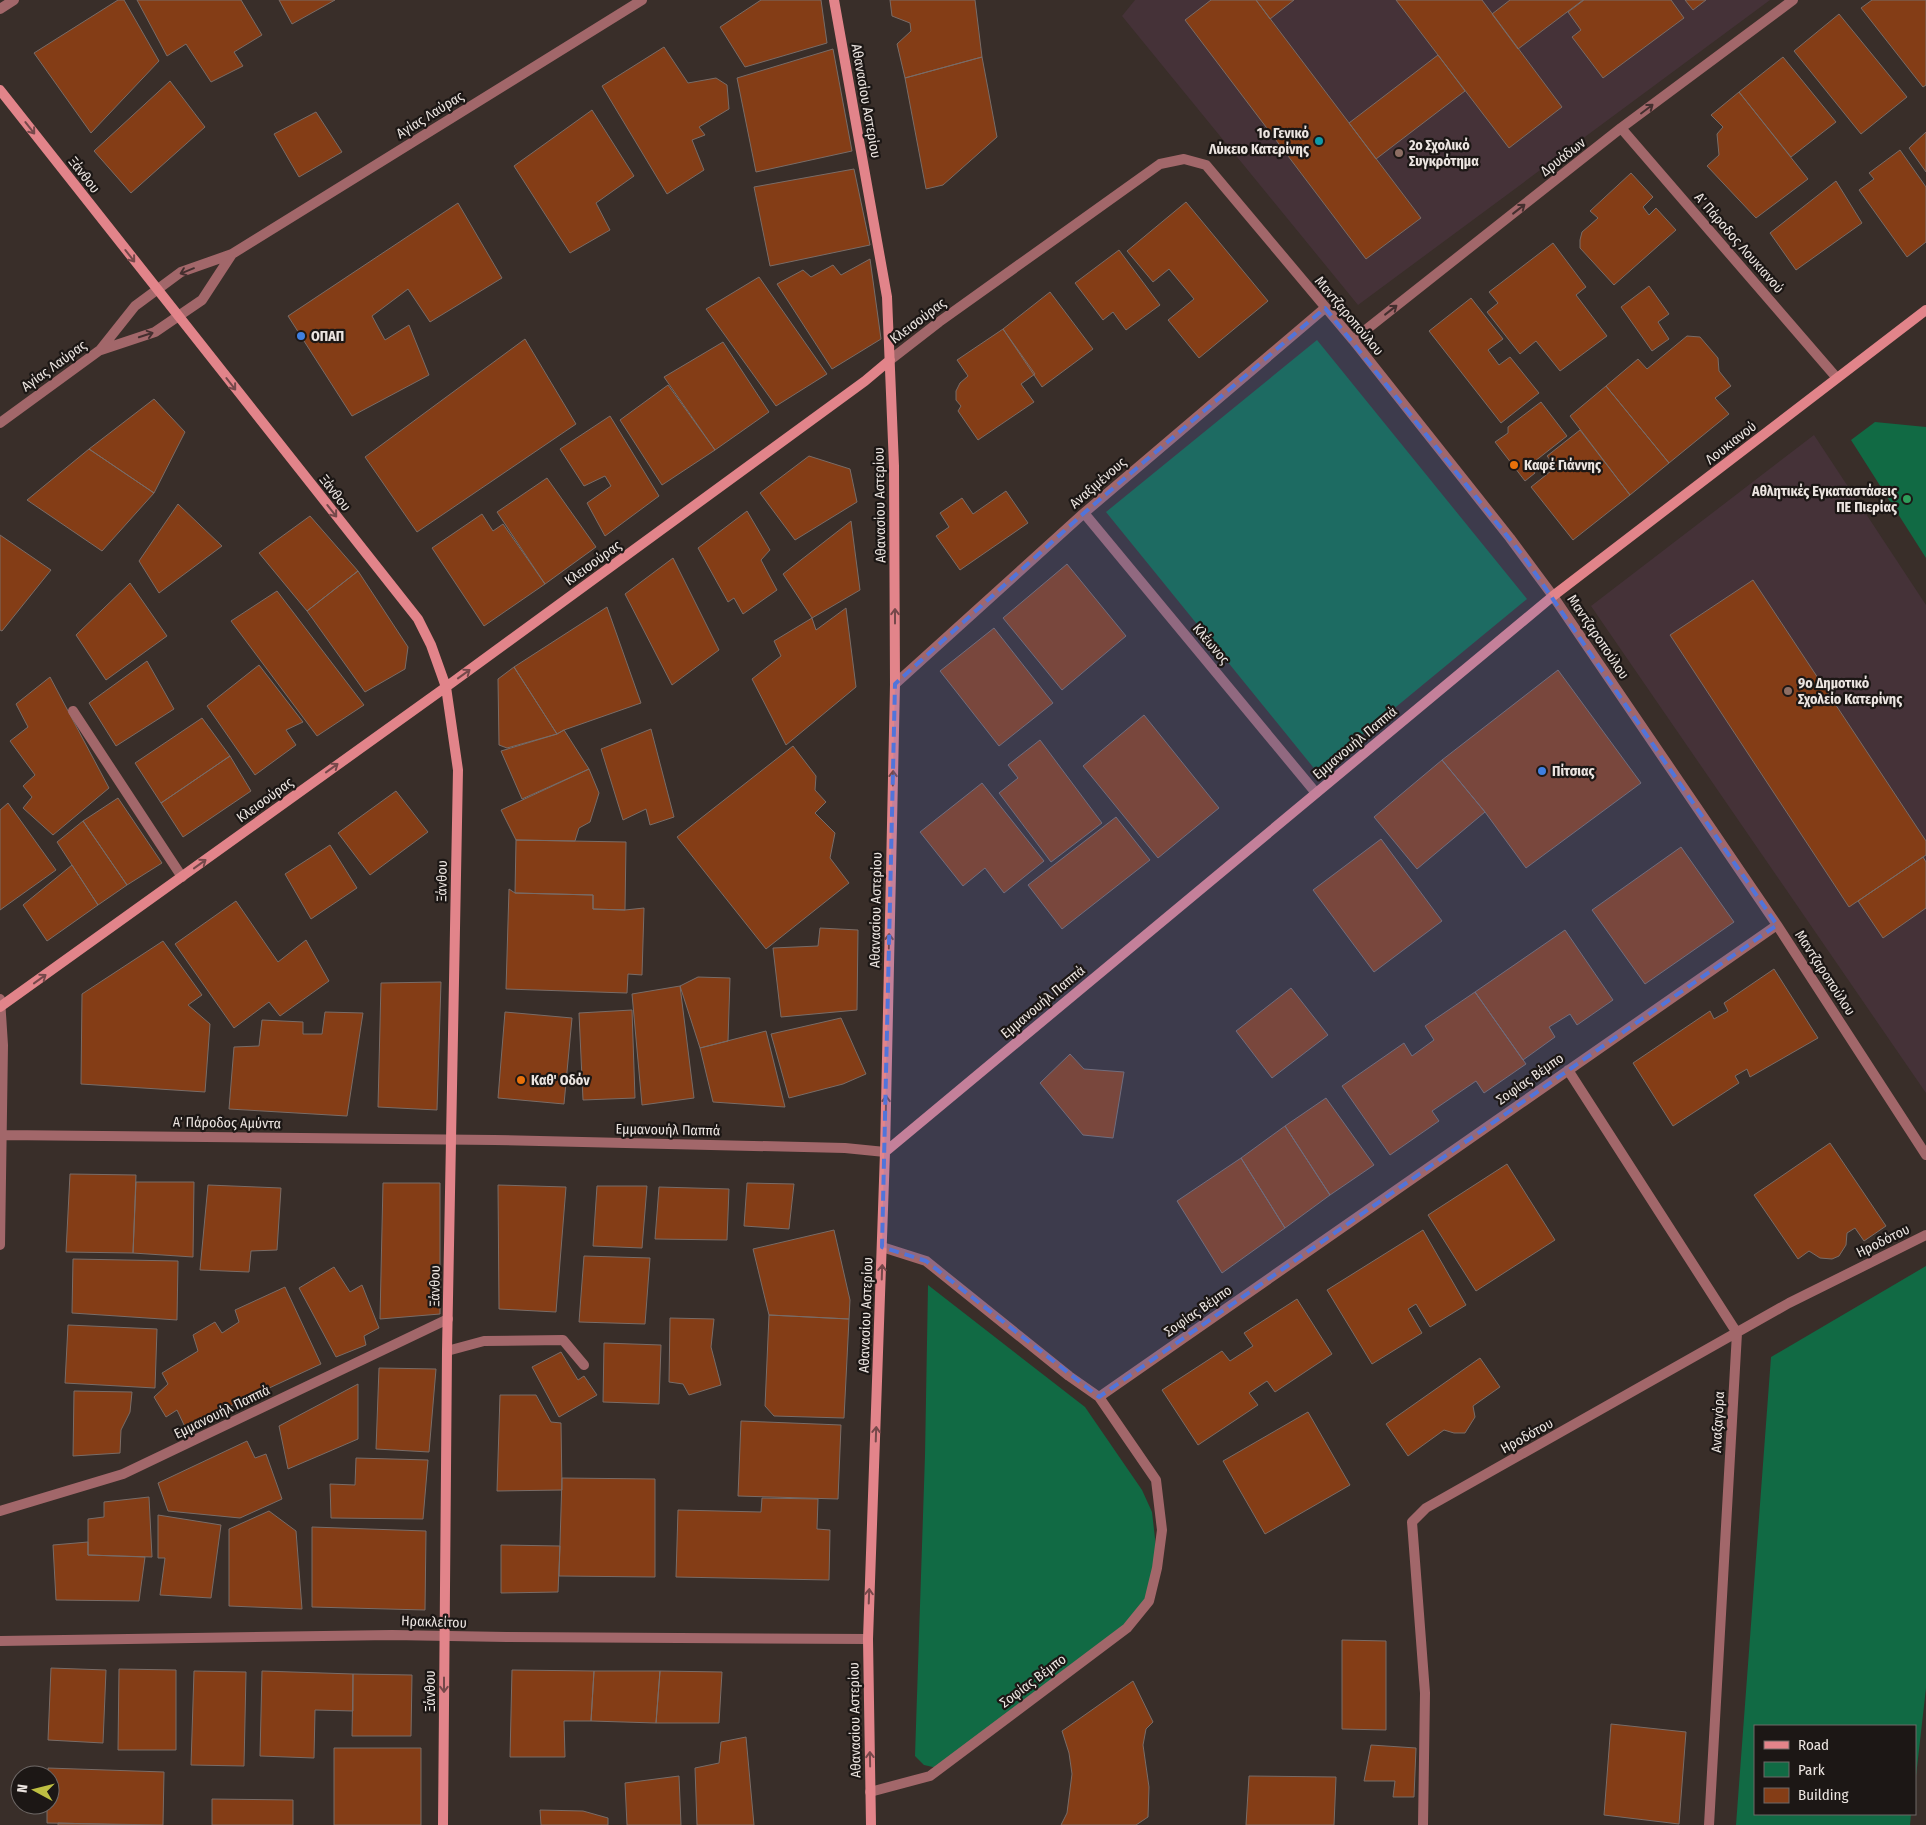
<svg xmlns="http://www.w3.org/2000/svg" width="1926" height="1825" viewBox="0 0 1926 1825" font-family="'Fira Sans Condensed',sans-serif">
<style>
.education{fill:#453238}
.green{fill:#116a44}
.building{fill:#843d16;stroke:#796c67}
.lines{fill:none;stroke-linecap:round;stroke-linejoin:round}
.street{stroke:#a2676a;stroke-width:10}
.secondary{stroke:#e2848a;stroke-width:10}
.oneway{stroke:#442f2f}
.oneway2{stroke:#75484a}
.marked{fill:#5174da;fill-opacity:0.2;stroke:#5174da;stroke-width:4;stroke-dasharray:10 6;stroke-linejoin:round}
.culture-dot{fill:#0f9aa8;stroke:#1c1715;stroke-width:2}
.education-dot{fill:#8d6e63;stroke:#1c1715;stroke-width:2}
.shop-dot{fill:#3f7fe0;stroke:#1c1715;stroke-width:2}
.food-dot{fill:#e8710a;stroke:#1c1715;stroke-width:2}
.leisure-dot{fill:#2e9e5b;stroke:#1c1715;stroke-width:2}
.labels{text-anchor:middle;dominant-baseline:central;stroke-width:4.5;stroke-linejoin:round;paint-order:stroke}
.street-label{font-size:14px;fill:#ece5e1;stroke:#1c1715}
.poi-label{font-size:14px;font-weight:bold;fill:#ece5e1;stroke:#1c1715;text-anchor:start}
</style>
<rect width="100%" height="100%" fill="#392e29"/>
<path class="education" d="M1135,0H1770L1358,305L1122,16Z
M1814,435L1926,605V1093L1591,606Z"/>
<path class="green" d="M1317,340L1527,599L1317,772L1106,512Z
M1875,422L1926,427V558L1851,440Z
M1926,1266V1688L1915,1785V1726H1755V1814H1911L1910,1825H1736L1771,1357Z
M928,1285L1085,1407L1142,1490L1152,1512L1156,1547L1154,1583L1137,1618L937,1768L924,1765L915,1756L925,1455Z"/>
<path class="building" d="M118,0H124L159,61L91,133L34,53Z
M137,0H241L262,35L234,52L243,66L211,82L186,44L167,56Z
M279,0H335L292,24Z
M761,0H821L827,43L745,67L720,27Z
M890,0H975L982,57L905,78L897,44L911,31L910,23L892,16Z
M1211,0H1256L1421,218L1366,259L1185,20Z
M1256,0H1294L1270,19Z
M1396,0H1482L1562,107L1509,148Z
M1510,0H1583L1518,49L1492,14Z
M1584,0H1671L1684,18L1603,78L1572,37L1581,30L1568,12Z
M1685,0H1706L1693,10Z
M1872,0H1926V85L1923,87L1861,8Z
M1839,14L1907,97L1861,134L1794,51Z
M664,47L688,83L716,78L727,85L729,109L699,127L705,135L692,140L704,170L667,194L602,86Z
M833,49L852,151L756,172L737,78Z
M1438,55L1465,91L1376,159L1349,123Z
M982,57L997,137L943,185L926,189L905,78Z
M1783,57L1836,122L1791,157L1739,92Z
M170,81L205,127L131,193L94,151Z
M1739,92L1808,179L1756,218L1707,166L1719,155L1717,134L1723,127L1711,115Z
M592,110L634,176L596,203L610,230L570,253L514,166Z
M316,112L342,152L299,177L274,134Z
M1926,132V172L1909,148Z
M1900,150L1926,187V242L1907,257L1859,190L1874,179L1869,173Z
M854,169L870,245L770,266L754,187Z
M1631,173L1653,197L1643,207L1649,215L1656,208L1676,230L1614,285L1580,248V240L1582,232L1598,218L1590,211Z
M1836,181L1862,223L1796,270L1770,233Z
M1186,202L1268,301L1199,358L1168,320L1194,299L1169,269L1153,282L1127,251Z
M458,203L502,278L430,322L408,289L372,316L385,340L409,325L429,375L352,416L288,316Z
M1553,243L1586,287L1576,295L1607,336L1560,371L1536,341L1520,354L1487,312L1498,303L1489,292Z
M1119,250L1160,305L1126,330L1113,312L1103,320L1075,283Z
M870,259L881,339L832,369L777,284L803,270L811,277L833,265L841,275Z
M759,277L827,374L776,406L706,309Z
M1649,286L1669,314L1658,322L1669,339L1652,351L1621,307Z
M1050,292L1093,349L1042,387L1003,329Z
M1471,298L1503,339L1488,350L1499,365L1510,357L1539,393L1501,423L1429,331Z
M1003,329L1035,374L1021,384L1034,402L978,440L958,411L961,406L956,400V391L960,383L968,376L957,360Z
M1687,336L1700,337L1718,358L1719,371L1731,386L1715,398L1729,414L1669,463L1606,386L1638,359L1647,369Z
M525,339L576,424L417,532L365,457Z
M723,342L769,412L715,450L664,377Z
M668,385L715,450L662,485L620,420Z
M1606,386L1669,463L1630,495L1570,416Z
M154,399L185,432L154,493L89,449Z
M1541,402L1567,436L1530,465L1535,473L1525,481L1495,442L1508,433V427Z
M610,416L659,496L605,536L587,503L611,486L605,476L584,486L560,449Z
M1580,430L1630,495L1573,540L1531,487L1556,467L1547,456Z
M89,449L154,493L102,551L27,500Z
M809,456L850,469L857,502L795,540L760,493Z
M547,478L596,547L545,584L497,512Z
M1006,491L1028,523L960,570L936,536L949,527L940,513L962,498L973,514Z
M178,504L222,546L159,593L139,561Z
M747,511L770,550L761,560L777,590L743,614L734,598L728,602L698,548Z
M482,514L493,531L503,524L545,584L484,626L432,548Z
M310,516L358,571L307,611L259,553Z
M851,521L860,590L812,618L783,574Z
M0,535L51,570L2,631L0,630Z
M673,558L719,650L672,685L625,594Z
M1067,564L1126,636L1062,690L1003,618Z
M358,571L408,647L405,669L365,692L307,611Z
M1753,580L1926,841V855L1849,907L1670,635Z
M130,583L167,636L106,680L76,635Z
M277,591L364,705L317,736L231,621Z
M607,607L641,703L564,730L557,734L514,667Z
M846,608L856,687L786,745L752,679L781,656L774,641L812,618L816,630Z
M994,628L1053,703L999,746L940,671Z
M147,661L174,709L116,746L89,703Z
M259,665L303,722L286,730L296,745L255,775L207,706Z
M514,667L557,734L507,748L499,745L498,679Z
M1558,670L1641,783L1526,868L1485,812L1442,760Z
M50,677L109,788L53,835L23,808L32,797L23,786L35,775L10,741L28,727L16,704Z
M1144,715L1219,808L1158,858L1083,766Z
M202,718L230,756L161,803L135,763Z
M651,729L674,817L650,825L646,809L623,820L601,749Z
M564,730L589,769L522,799L501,751L557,734Z
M1040,740L1102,823L1051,862L999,793L1018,778L1008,765Z
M793,746L816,776L815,790L826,802L815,813L835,833L830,858L849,883L766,949L677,837Z
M230,756L251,791L183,837L161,803Z
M1442,760L1485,812L1417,869L1374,817Z
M589,769L599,793L590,822L579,828L575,841L516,840L501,810Z
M982,783L1044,861L1004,893L985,868L963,886L920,832Z
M396,791L428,832L370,875L338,833Z
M118,798L162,863L127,885L83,821Z
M8,803L56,870L0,910V810Z
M1116,817L1150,860L1062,929L1028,885Z
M83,821L127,885L98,905L57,842Z
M1381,839L1442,921L1374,972L1313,890Z
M516,840L626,842L625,910L593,909V895L515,893Z
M330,845L357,888L311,919L285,874Z
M1681,847L1734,922L1645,984L1592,910Z
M1923,857L1926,862V908L1883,938L1858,901Z
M72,865L98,905L47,941L23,905Z
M509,889L515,893L593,895V909L625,910L644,908L642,975L628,974L627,993L506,989Z
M236,901L278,962L306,940L329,981L280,1016L269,1002L234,1028L175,944Z
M820,928L858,930L857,1010L781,1017L773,948L818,946Z
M1565,930L1613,1000L1577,1025L1570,1014L1549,1027L1555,1037L1523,1060L1475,992Z
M163,941L202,995L188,1005L210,1024L205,1092L81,1084L82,994Z
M1774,969L1818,1038L1750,1077L1747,1069L1735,1076L1739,1083L1673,1126L1633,1063L1710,1011L1714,1019L1728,1011L1724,1003Z
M698,977L730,978L728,1041L700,1048L680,986Z
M441,982L437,1110L378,1107L381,983Z
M680,986L694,1098L642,1105L632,994Z
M1291,988L1328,1035L1272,1078L1236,1031Z
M1475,992L1526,1064L1484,1093L1476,1081L1432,1111L1439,1121L1390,1155L1342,1086L1404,1043L1412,1056L1434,1040L1425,1026Z
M632,1010L635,1098L583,1100L579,1013Z
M325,1012L363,1013L347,1116L229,1109L234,1047L259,1046L262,1020L303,1022V1034H322Z
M505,1012L572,1018L564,1104L498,1098Z
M841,1018L866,1074L843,1084L789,1098L771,1034Z
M766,1031L785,1107L713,1102L700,1048Z
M1070,1054L1084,1069L1124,1072L1113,1138L1083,1135L1040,1083Z
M1326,1098L1374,1165L1330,1195L1285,1126Z
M1285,1126L1330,1195L1285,1228L1241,1158Z
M1830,1143L1886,1226L1864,1241L1855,1228L1847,1233L1846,1245L1839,1256L1832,1259L1820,1258L1809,1251L1798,1259L1754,1195Z
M1241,1158L1285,1228L1222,1273L1177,1201Z
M1507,1164L1555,1240L1476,1291L1428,1215Z
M70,1174L136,1175L133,1253L66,1252Z
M136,1182H194L193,1257L133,1253Z
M383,1183H440V1314L380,1319Z
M747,1183L794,1184L789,1229L744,1226Z
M208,1185L281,1188L277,1250L251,1251L249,1272L200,1270Z
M498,1185L566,1187L556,1312L499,1309Z
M597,1186H647L642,1248L593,1246Z
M659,1187L729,1189L727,1240L655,1239Z
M834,1230L850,1300L849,1319L769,1315L753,1249Z
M1423,1230L1466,1305L1430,1327L1416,1304L1408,1309L1422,1333L1372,1364L1327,1290Z
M584,1256L650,1258L645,1324L579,1322Z
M73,1259L178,1261L177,1320L72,1313Z
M334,1267L350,1292L362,1285L379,1328L364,1336L366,1345L336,1357L299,1288Z
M285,1287L321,1364L185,1427L177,1410L166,1417L154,1397L168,1384L162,1373L198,1351L193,1335L215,1322L222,1333L239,1322L235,1310Z
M1297,1299L1332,1354L1275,1392L1267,1381L1249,1393L1258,1405L1198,1445L1162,1390L1222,1351L1230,1361L1253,1346L1244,1333Z
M769,1315L849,1319L844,1418L774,1416L765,1406Z
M670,1318L714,1319L711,1347L721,1385L689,1395L683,1384L669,1382Z
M68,1325L157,1329L155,1388L65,1383Z
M604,1343L661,1345L659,1404L603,1402Z
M561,1352L578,1380L584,1376L597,1395L559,1417L532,1367Z
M1480,1358L1500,1387L1473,1406L1475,1417L1465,1433H1454L1444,1430L1408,1456L1386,1424Z
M379,1368L436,1369L429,1452L376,1449Z
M358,1384V1439L288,1469L279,1426Z
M74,1391L132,1392L130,1412L121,1430L120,1453L73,1456Z
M500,1395H536L551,1422L561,1423L562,1490L497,1491Z
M1308,1412L1350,1485L1265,1534L1223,1461Z
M741,1421L841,1425L838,1499L738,1496Z
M247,1441L255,1458L266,1454L282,1499L240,1518L168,1511L158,1483Z
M356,1458L428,1460L423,1519L331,1518L330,1484L355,1485Z
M562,1478L655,1479V1577L559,1576Z
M149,1497L152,1557L88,1555V1519L104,1517V1502Z
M762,1498L818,1499L817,1529L830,1530L829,1580L676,1577L678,1510L761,1512Z
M269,1511L296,1531L302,1609L229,1606V1529Z
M158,1515L221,1525L211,1598L160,1595L165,1558H158Z
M312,1527L426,1531L425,1610L312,1607Z
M88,1542V1555L145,1557L139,1601L56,1600L53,1545Z
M501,1545L560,1546L558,1592L501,1593Z
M1342,1640L1386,1641V1730L1342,1729Z
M51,1668L106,1670L103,1743L48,1740Z
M119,1669L176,1670V1750H118Z
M512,1670L594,1671L591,1721H564L565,1757H510Z
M194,1671L246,1672L244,1766L191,1765Z
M262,1671L353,1674V1711L315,1710L314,1758L260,1756Z
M594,1671H660L656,1723L591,1721Z
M660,1671L722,1672L719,1723H656Z
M353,1674L412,1675L411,1736H352Z
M1133,1681L1153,1722L1146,1729L1143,1745L1149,1787L1148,1817L1136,1825H1061L1067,1813L1072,1774L1069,1753L1062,1731Z
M1611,1724L1686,1732L1679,1824L1604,1815Z
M746,1737L754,1825H697L695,1768L719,1763L721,1742Z
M1371,1745L1416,1748L1414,1797H1393L1395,1781H1364Z
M334,1748H421V1825H334Z
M48,1768L164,1772L163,1825L47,1823V1805H50Z
M679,1776L681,1825H627L625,1783Z
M1249,1776L1336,1777L1334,1825H1246Z
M212,1799L293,1800V1825H212Z
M540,1810L583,1811L608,1818V1825H541Z
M58,1823L132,1825H58Z"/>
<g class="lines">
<path class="street" d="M0,9L14,0
M1621,128L1836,377
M1353,340L1621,128L1793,0
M101,350L155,332L202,300L232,254
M890,360L939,322L1160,164L1184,159L1206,165L1353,340L1510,538L1553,596L1777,925L1926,1155
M0,423L100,350L135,306L181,272L232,254L642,0
M1084,513L1316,793
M895,684L1084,513L1325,308
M73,711L182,877
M0,999L3,1045L0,1245
M1568,1070L1737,1333L1709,1825
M2,1135L494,1140L845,1148L885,1152
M882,1247L926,1261L1069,1376L1099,1397
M447,1351L484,1341L563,1340L584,1365
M0,1511L123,1474L448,1319
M0,1641L392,1635L507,1637L868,1639
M870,1792L930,1776L1127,1628L1149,1601L1157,1568L1162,1530L1156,1480L1099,1397L1777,925
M1423,1825L1425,1693L1412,1522L1426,1508L1789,1303L1926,1235"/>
<path class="secondary" d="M834,0L887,297L894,466L895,684L885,1152L868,1639L871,1825
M0,90L418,619L431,645L446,687L458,770L447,1351L443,1825
M0,1007L446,687L865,381L890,360
M885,1152L1553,596L1926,310"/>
</g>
<defs><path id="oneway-shaft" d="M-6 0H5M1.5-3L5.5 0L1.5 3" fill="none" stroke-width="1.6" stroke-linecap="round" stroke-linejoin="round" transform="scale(1.25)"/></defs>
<g class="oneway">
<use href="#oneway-shaft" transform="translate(1647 109) rotate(-37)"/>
<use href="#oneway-shaft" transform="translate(1519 209) rotate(-38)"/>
<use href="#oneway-shaft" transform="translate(187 271) rotate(158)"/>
<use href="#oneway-shaft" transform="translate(1391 310) rotate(-38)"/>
<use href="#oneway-shaft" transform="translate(146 335) rotate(-18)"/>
</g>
<g class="oneway2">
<use href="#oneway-shaft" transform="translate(30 128) rotate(52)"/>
<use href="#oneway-shaft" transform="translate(130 256) rotate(52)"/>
<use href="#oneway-shaft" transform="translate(231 384) rotate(52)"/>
<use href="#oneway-shaft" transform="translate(332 511) rotate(52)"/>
<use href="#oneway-shaft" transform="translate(895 616) rotate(-90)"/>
<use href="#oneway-shaft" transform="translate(464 674) rotate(-36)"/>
<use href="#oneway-shaft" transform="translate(332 768) rotate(-36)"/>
<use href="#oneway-shaft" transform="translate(893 778) rotate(-89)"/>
<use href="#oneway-shaft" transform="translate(200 864) rotate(-36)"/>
<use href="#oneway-shaft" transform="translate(889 941) rotate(-89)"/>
<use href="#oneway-shaft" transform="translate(40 979) rotate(-36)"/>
<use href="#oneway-shaft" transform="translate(886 1103) rotate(-89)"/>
<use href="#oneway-shaft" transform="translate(882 1272) rotate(-88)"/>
<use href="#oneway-shaft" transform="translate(876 1434) rotate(-88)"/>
<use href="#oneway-shaft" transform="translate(869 1596) rotate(-88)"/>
<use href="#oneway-shaft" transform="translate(444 1685) rotate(90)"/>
<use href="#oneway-shaft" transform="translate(870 1759) rotate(-91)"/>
</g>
<path class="marked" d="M1325,308L1524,557L1777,925L1099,1397L926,1261L882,1247L895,684L1084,513Z"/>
<circle class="culture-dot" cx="1319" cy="141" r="5"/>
<g class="education-dot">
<circle cx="1399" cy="153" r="5"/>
<circle cx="1788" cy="691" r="5"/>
</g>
<g class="shop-dot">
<circle cx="301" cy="336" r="5"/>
<circle cx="1542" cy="771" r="5"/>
</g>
<g class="food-dot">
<circle cx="1514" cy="465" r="5"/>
<circle cx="521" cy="1080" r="5"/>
</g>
<circle class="leisure-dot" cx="1907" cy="499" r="5"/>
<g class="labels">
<g class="street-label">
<text transform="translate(866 101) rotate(80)">Αθανασίου Αστερίου</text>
<text transform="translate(430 115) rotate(-32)">Αγίας Λαύρας</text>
<text transform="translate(1563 157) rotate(-38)">Δρυάδων</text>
<text transform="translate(84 175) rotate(52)">Ξάνθου</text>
<text transform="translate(1739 243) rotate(49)">Α΄ Πάροδος Λουκιανού</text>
<text transform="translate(1349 316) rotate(50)">Μαντζαροπούλου</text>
<text transform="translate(918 321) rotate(-37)">Κλεισούρας</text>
<text transform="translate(54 366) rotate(-36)">Αγίας Λαύρας</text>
<text transform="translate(1731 443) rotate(-38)">Λουκιανού</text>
<text transform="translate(1098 483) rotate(-41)">Αναξιμένους</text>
<text transform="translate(335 493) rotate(52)">Ξάνθου</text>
<text transform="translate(880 505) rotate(-91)">Αθανασίου Αστερίου</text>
<text transform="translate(593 563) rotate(-36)">Κλεισούρας</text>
<text transform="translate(1598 637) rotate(56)">Μαντζαροπούλου</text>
<text transform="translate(1211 644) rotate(50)">Κλέωνος</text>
<text transform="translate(1355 743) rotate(-40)">Εμμανουήλ Παππά</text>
<text transform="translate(265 800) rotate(-36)">Κλεισούρας</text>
<text transform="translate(442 881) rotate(-89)">Ξάνθου</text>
<text transform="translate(876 910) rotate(-89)">Αθανασίου Αστερίου</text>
<text transform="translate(1825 973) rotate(57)">Μαντζαροπούλου</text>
<text transform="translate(1043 1002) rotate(-40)">Εμμανουήλ Παππά</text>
<text transform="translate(1530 1079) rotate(-35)">Σοφίας Βέμπο</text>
<text transform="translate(227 1123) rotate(1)">Α΄ Πάροδος Αμύντα</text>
<text transform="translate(668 1130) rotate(1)">Εμμανουήλ Παππά</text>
<text transform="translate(1883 1241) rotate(-26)">Ηροδότου</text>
<text transform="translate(435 1286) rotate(-89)">Ξάνθου</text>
<text transform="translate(1198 1311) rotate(-35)">Σοφίας Βέμπο</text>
<text transform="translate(866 1315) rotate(-88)">Αθανασίου Αστερίου</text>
<text transform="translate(222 1412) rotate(-26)">Εμμανουήλ Παππά</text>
<text transform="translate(1718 1422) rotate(-87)">Αναξαγόρα</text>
<text transform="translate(1527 1436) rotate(-29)">Ηροδότου</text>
<text transform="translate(434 1622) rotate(2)">Ηρακλείτου</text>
<text transform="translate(1033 1681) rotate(-37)">Σοφίας Βέμπο</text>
<text transform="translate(430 1691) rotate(-90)">Ξάνθου</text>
<text transform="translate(855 1720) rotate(-91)">Αθανασίου Αστερίου</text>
</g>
<g class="poi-label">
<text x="1309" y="133" text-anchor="end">1ο Γενικό<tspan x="1309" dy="16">Λύκειο Κατερίνης</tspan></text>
<text x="1409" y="145">2ο Σχολικό<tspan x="1409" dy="16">Συγκρότημα</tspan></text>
<text x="311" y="336">ΟΠΑΠ</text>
<text x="1524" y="465">Καφέ Γιάννης</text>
<text x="1897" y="491" text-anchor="end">Αθλητικές Εγκαταστάσεις<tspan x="1897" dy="16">ΠΕ Πιερίας</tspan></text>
<text x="1798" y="683">9ο Δημοτικό<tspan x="1798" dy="16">Σχολείο Κατερίνης</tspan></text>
<text x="1552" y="771">Πίτσιας</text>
<text x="531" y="1080">Καθ' Οδόν</text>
</g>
</g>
<rect x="1754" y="1725" width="162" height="90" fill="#1c1715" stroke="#6f6967"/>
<rect x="1764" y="1741" width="25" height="8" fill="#e2848a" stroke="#6f6967"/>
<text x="1798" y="1750" font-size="15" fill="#ece5e1">Road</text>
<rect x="1764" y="1762" width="25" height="15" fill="#116a44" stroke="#6f6967"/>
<text x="1798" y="1775" font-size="15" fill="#ece5e1">Park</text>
<rect x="1764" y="1788" width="25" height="15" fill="#843d16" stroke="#6f6967"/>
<text x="1798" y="1800" font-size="15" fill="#ece5e1">Building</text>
<g transform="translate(35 1790) rotate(277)"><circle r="24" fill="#1c1715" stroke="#6f6967"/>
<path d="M0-4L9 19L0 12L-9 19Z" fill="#bebf42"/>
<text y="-8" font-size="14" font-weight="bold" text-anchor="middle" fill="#ece5e1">N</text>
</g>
</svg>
